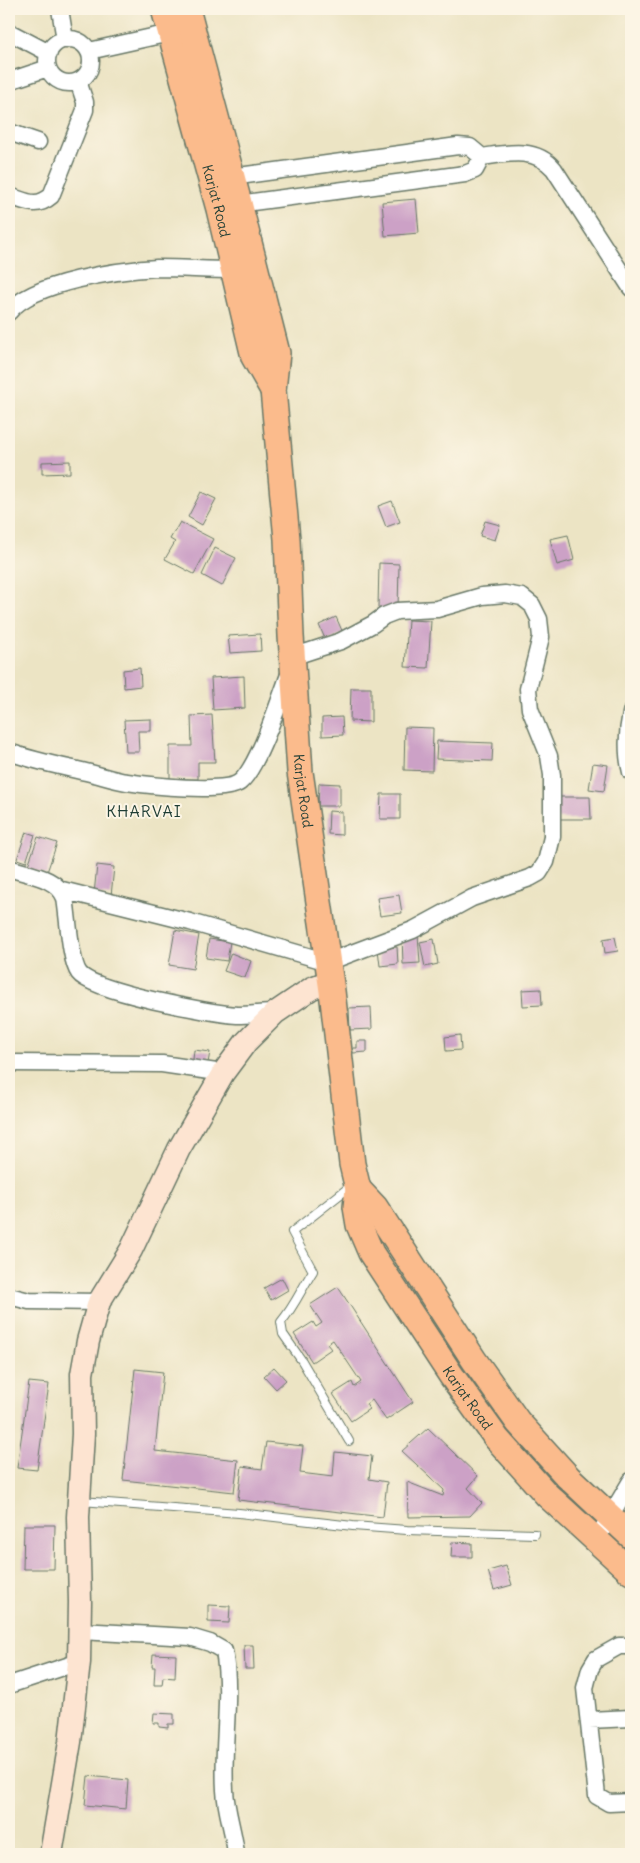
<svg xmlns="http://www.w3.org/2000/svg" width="640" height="1863" viewBox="0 0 640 1863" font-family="Delius,sans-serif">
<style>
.building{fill:#cca1c6}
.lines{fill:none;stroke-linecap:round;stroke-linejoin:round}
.lane-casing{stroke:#677766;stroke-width:10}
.street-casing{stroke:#677766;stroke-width:19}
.secondary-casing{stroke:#677766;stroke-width:25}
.primary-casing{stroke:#677766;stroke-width:28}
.lane{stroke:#fff;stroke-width:8}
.street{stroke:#fff;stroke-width:16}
.secondary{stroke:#fde4d1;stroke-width:22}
.primary{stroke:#fbbb8c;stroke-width:25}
.labels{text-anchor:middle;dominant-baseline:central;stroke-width:4;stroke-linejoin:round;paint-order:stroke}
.street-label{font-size:14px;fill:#1f3d34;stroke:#fcf5e5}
.quarter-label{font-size:16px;letter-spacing:1px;fill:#1f3d34;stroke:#fcf5e5}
</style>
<rect width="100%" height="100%" fill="#fcf5e5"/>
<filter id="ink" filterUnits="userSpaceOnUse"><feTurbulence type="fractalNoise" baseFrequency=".02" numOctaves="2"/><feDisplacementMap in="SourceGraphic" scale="10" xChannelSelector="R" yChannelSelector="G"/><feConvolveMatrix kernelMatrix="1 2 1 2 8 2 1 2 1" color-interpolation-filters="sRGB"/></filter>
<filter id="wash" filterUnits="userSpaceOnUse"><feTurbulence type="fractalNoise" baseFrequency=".0096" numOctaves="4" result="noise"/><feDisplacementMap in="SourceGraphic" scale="20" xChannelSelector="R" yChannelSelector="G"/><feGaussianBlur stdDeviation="1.12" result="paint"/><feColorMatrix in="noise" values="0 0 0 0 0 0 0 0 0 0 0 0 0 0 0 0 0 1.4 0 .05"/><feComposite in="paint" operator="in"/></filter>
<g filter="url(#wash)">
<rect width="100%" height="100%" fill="#ece4c4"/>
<g id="blocks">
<path class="building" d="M416,199L419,233L385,236L382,202Z
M70,461V473L42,474V462Z
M201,492L216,499L202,525L188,517Z
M392,501L400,522L386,527L378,506Z
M485,521L500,525L495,540L480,536Z
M180,522L213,539L194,574L165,559L175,542L170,539Z
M568,535L574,560L557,565L550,539Z
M215,548L236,558L222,586L202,575Z
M379,563L399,564L398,609L378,608Z
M336,617L343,633L326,641L319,625Z
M408,620L431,621L428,668L405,667Z
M260,634L261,651L230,653L228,636Z
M140,668L141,686L124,688L123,670Z
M244,676L245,708L213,710L211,678Z
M351,688H371V722L350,721Z
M212,715L215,762H198V779H170V746H192L191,716Z
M342,717L343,735L322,736V718Z
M151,719V731H138L139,752H126L124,720Z
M405,727L433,728L432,771L404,770Z
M437,741L493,743L492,761L436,759Z
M593,763L608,765L604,791L589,789Z
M319,783L340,784V806H318Z
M381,794H400V819H380Z
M554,797H590L591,819H555Z
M329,811L342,812V835L328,834Z
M26,832L35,835L26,862L17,859Z
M38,837L57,843L46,875L27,868Z
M97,865L114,867L111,896L94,894Z
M399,895L402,913L380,916L377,898Z
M175,930L199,935L193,969L169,965Z
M418,935L420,963L403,964L402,936Z
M615,937L618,951L605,953L603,939Z
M209,939L230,942L227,961L206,958Z
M434,939L438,964L425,967L420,942Z
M397,947L398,964L380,966L378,949Z
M231,953L251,961L245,978L224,971Z
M541,989L542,1005L523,1006L522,990Z
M371,1007L372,1029L350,1030L349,1008Z
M460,1035L461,1050L446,1051L445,1037Z
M357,1041H367V1052L353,1053V1048H357Z
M194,1050L210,1052L208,1063L193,1060Z
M282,1278L288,1290L271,1300L264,1288Z
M338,1287L413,1402L386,1420L372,1400L366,1404L369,1409L351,1421L333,1394L352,1382L354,1387L361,1382L333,1340L327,1344L331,1349L312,1362L294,1334L313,1322L316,1327L322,1323L310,1305Z
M274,1367L286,1380L276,1389L264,1376Z
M135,1369L163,1372L155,1451L238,1460L234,1492L123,1480Z
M29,1382L49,1384L37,1470L17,1468Z
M428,1428L478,1476L468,1488L482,1503L470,1516L408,1517L407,1482L443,1496L444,1490L402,1451Z
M266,1442L303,1446L300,1473L333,1477L335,1452L372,1456L369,1479L387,1482L383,1517L238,1500L242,1466L262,1469Z
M24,1525H55L54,1569H23Z
M452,1542L472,1543V1557H451Z
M506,1566L512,1585L494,1590L488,1571Z
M208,1605L230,1606L229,1623L208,1622Z
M244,1645H253L254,1669H245Z
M153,1654L176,1655L175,1678L163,1677L162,1685H154L155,1667H152Z
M154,1713L174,1714V1724H168V1728L159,1727V1723H153Z
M88,1776L128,1780L126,1809L85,1805Z"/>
</g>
</g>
<g filter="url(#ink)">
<use href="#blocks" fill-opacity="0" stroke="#677766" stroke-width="1"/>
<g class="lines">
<defs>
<path id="lane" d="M349,1441L302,1361L283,1334L281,1322C294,1307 302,1288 313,1271L292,1232L352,1185
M81,1501L239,1513L353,1526L407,1530L535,1534"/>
<path id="street" d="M60,9L65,40
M9,32L49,53
M47 61a22 22 0 1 1 44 0a22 22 0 1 1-44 0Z
M89,51L179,31
M9,81L48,68
M9,132L38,142
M224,178L458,146L470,147L482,157C508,153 536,147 554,169L631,288
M9,196C26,201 36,209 51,196L85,110V102L78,81
M230,205L465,174L475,170L482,157
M9,312C32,282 120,270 157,268C182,268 208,270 234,270
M631,713C627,731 626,754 631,772
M9,752C34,761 60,766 86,772C100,775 113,780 127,782C147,785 225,794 240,782C259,766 280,698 290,672
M9,868C29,875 57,877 65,898C68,915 70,961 79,973C93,992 211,1013 237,1015C250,1015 263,1013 275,1013
M62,890L190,922L328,962L413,930L472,898L530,878L539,873L546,862L552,837V775L549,756L530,709L528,689L541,637L539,619L532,605L522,597L505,594L482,596L437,609L397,611L384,616L373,624L341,641L292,657
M9,1063L162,1064L223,1073
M9,1296L29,1301L99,1302
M596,1540L631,1481
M80,1631L190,1637L210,1643L224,1651C232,1696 222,1744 225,1790C226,1812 234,1832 236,1854
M631,1646H619L596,1659L590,1669L585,1688L597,1796L609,1803L631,1802
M9,1685L79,1662
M589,1720L631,1718"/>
<path id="secondary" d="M51,1854L70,1742L79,1662L80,1602L78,1517L83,1434L82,1374L88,1341L99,1302L131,1250L179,1149L223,1073L246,1042L275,1013L312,988L330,981"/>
<g id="primary">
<path id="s1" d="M164,9L219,209L254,357L273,390"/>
<path id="s2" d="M187,9L239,203L277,353L273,390L287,539L291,636L300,772L332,991L352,1164L358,1189L356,1207L359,1225L371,1253L451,1375L497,1439L547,1495L631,1572"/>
<path d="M358,1189L375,1207L474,1360L518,1422L568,1477L631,1536"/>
</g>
</defs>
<use href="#lane" class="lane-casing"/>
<use href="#street" class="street-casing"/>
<use href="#secondary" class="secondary-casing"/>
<use href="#primary" class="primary-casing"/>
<use href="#lane" class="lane"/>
<use href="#street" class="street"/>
<use href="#secondary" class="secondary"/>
<use href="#primary" class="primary"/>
</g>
</g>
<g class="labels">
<g class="street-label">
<text stroke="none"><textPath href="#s1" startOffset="199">Karjat Road</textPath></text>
<text stroke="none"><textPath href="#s2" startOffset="795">Karjat Road</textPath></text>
<text stroke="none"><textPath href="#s2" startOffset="1438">Karjat Road</textPath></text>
</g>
<g class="quarter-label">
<text x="144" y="811">KHARVAI</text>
</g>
</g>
<rect width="640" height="1863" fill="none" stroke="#fcf5e5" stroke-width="30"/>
</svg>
